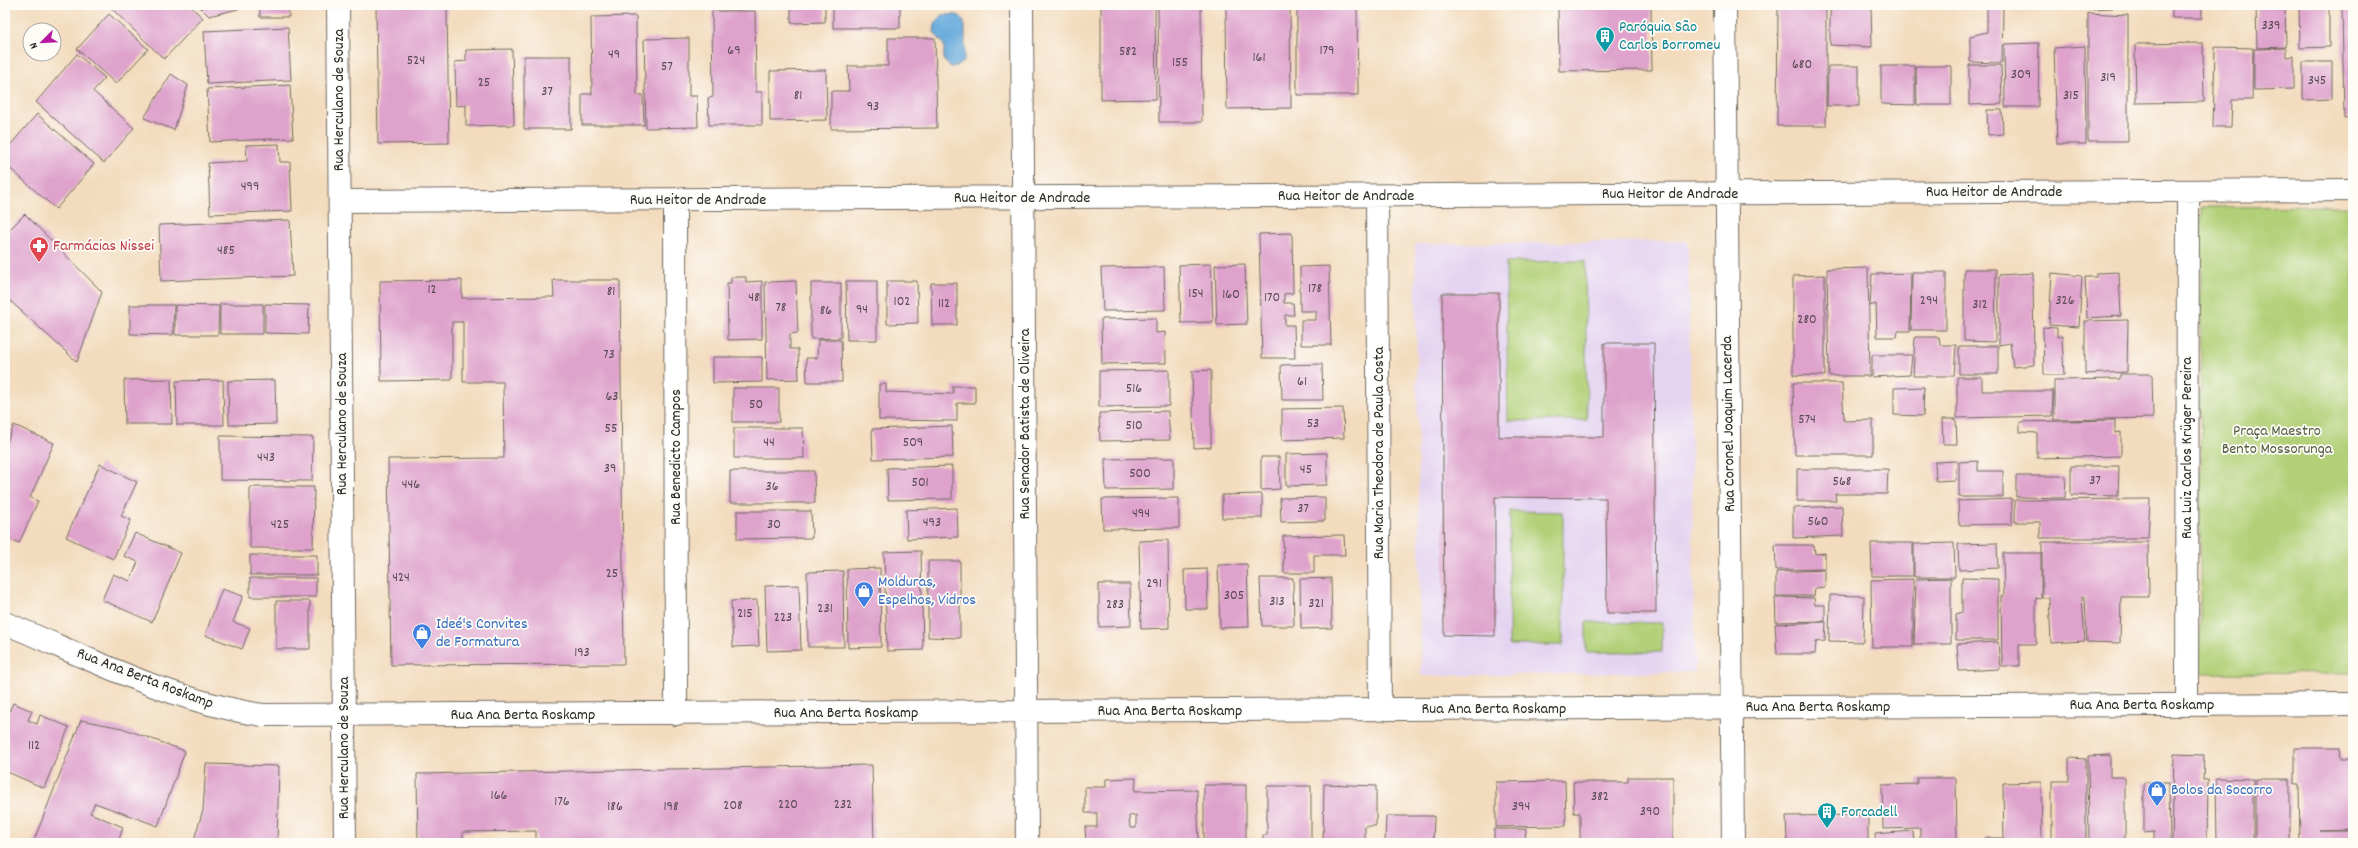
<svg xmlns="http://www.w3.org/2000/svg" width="2358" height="848" viewBox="0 0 2358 848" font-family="Dekko,sans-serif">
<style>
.built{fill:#e4d3f1}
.green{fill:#b2d078;stroke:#6e7e52}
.water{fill:#67aadc;stroke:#496a84}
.building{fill:#dea2cc;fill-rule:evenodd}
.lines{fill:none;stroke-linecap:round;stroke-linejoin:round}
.street-casing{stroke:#71695e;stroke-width:24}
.street{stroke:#fff;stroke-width:22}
.labels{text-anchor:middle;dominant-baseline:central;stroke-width:3.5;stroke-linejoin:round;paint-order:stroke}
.number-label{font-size:14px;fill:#584953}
.culture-label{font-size:16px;fill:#0d838f;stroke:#fdfcf7;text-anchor:start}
.street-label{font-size:16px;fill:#2b2b2b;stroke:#fdfcf7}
.health-label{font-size:16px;fill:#be3a42;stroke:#fdfcf7;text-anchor:start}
.park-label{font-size:16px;fill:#545d42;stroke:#fdfcf7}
.shop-label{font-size:16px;fill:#366cbe;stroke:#fdfcf7;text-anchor:start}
</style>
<rect width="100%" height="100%" fill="#fdfcf7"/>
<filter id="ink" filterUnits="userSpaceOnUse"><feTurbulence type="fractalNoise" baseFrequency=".025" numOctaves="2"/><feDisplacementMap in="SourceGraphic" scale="8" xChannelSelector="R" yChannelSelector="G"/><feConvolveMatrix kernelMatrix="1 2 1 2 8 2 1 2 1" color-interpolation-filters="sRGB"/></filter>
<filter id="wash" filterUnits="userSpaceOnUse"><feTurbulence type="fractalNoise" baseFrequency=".012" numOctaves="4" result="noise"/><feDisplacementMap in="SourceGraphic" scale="16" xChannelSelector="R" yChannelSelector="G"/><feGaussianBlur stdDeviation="0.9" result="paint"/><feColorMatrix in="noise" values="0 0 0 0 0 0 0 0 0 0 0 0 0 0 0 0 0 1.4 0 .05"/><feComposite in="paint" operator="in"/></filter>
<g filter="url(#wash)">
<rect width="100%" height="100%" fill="#f3dbbd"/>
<path class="built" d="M1688,241L1695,672L1421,676L1415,244Z"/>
<path class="green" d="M2353,206V674L2200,673L2201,207Z
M1585,261L1587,420L1508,421L1506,262Z
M1510,511L1563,512V645H1509Z
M1586,622L1662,623V652H1586Z"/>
<path class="water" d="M942,15C948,15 956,13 961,17C968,22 964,52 964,61L957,66L951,67L944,61C943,39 948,51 934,32L935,24Z"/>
<g id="blocks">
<path class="building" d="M112,5H189L203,18L164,59L110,7Z
M198,5H241L238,9L209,16Z
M260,5H288L289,17H260Z
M376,5H447L449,143L378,144Z
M791,5H825V22L791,23Z
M833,5H900V28H833Z
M1101,5H1155L1156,99L1101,100Z
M1158,5H1201L1202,122H1159Z
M1558,5H1651L1652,70L1559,71Z
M1778,5H1826V126H1777Z
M1830,5H1871L1872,47L1830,45Z
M2090,5H2113V8L2090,9Z
M2172,5H2202V18H2172Z
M2256,5H2285L2286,47L2257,48Z
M2299,5H2329V47L2300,48Z
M2342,5H2353V117L2344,118Z
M1297,7H1357L1358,95H1297Z
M1987,7H2003L2002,63L1970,62V36L1987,32Z
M1226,8H1290L1291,108L1227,109Z
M712,11H755L756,92H762V125H709L708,98L713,97Z
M2088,13L2128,15V141H2088Z
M109,14L148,49L116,84L77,49Z
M636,16L637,95H643L644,125H582V94H592L591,17Z
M288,27L291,80L207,84L204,31Z
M689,38V96H697L698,127L646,128L644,39Z
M888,38H935L937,128L831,129V91H849L848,66H888Z
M2039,43L2038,107H2005L2004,44Z
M2203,43L2204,102L2136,103L2135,44Z
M2085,46L2086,144H2057L2054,48Z
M2215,47L2253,48L2252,100H2232L2231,127H2213Z
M2286,48V57L2294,56V89L2254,90V49Z
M512,49L514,125L466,126V105L456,106L455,62L466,61V50Z
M77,54L105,78L93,91L134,128L104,163L36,102Z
M524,56H571V129H524Z
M2303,62H2332V99L2303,100Z
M1969,65H2001L2002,104L1969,105Z
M1828,66H1859V106H1827Z
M1881,66H1915V105L1881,104Z
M1916,66H1951V105H1917Z
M826,70L827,120L770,121V71Z
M171,74L188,85L174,130L144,118Z
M290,85L293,138L210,142L207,89Z
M1987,110H2002L2003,134L1988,135Z
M37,114L94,164L56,209L5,164V151Z
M279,144L280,162H290L292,211L210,214L208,163L247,161L246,145Z
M25,214L102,292L77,362L5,296V234Z
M290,220L293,276L161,281L159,225Z
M1292,233L1293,293L1284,294V303H1293L1294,315H1285V325H1294L1295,358H1262L1259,234Z
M1211,264L1213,322L1181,323L1179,265Z
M1245,264L1247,324L1217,325L1215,265Z
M1329,266L1331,345H1301V320H1316V311H1300V267Z
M1164,267L1165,310L1103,311L1101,268Z
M1868,268L1870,376H1829L1827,269Z
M1964,269H1996L1995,342L1964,341Z
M1912,272H1946V330H1911Z
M2119,272L2121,316L2087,318L2085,277H2096V273Z
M1911,273L1910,331H1898L1897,337H1877L1876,304L1870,306L1872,274Z
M2033,273L2034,365L2013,367L2010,343L1999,345V275Z
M2052,273L2082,276L2079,327L2049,325Z
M1825,275V376L1793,375V276Z
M731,277H746V282L762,281V339L728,340L727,283H731Z
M462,280V298L554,297L553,280H620L624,664L391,665L388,459L504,458L503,382H463V322H452V380L381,381L380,281Z
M796,281L798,333L790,334V349H798L799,379L767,380L765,282Z
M846,281H877V340H847Z
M887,281H917L918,323L887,324Z
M811,283H841V338L811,339Z
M931,283H957V325H932Z
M1442,293H1499V437H1604V343H1654L1656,613H1607L1606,498L1495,497V636L1444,635Z
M220,304H263V334H220Z
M265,304L309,305L308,334L265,333Z
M130,305H174L173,335L130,334Z
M175,305L219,306L218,335H175Z
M1156,318V333L1165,332L1166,363L1102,364L1101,319Z
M2128,320L2127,372L2085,374V321Z
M2043,327L2057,328V337L2062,336L2064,375H2044Z
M1915,337H1939L1940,345H1956L1954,376H1913Z
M818,340H841L842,382H807L806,358H817Z
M1959,346H1998V374H1959Z
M1872,355H1912L1910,375L1872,377Z
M713,357H762V382L713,383Z
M1322,364L1323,400H1282L1281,365Z
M1169,370V406L1099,407V371Z
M1211,370V447L1194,448L1192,371Z
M2120,374H2152L2153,418L2054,420V380L2120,379Z
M1957,377H1982V391H2053L2052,416L1957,418Z
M171,379L172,424H125L124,380Z
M223,380L224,425H177L176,381Z
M275,380L276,424L229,425L228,381Z
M1793,383H1842L1844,421L1873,420V455H1795Z
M879,384H886V392L953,394V386H975V403H957V421L879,420Z
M1924,387L1923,416L1894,415V388Z
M733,388H779V422H733Z
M1343,408L1344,438L1282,440V409Z
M1168,411L1170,440L1100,441L1099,413Z
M1942,419H1956L1957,444H1943Z
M2115,420V433L2121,432V456L2037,458V433L2020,432V422Z
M14,425L54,443L30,498L38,501L19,543L5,537V447Z
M952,426L953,457L873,459L872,429Z
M734,428H803L804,458H734Z
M220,436L313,437L312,481L220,480Z
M1327,453V485L1286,486V454Z
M1261,457H1279L1280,489L1261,490Z
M1174,458V489L1106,490L1105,459Z
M1957,461L1955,480L1936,481L1935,462Z
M1978,461V471H2003V497H1959V462Z
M100,464L137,482L121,516L131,520L113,559L66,537Z
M952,466V499L888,500L887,468Z
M2071,466H2119L2118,496L2071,495Z
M1797,469H1888L1887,494H1835L1836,501H1797Z
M730,471H814L815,503H730Z
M2016,476H2066L2065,498L2016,497Z
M250,487H314L313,548H250Z
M1262,494V518H1222V495Z
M1325,497V521L1281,522L1280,498Z
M1179,498V528L1103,529L1102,499Z
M2012,499V524L1959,525L1958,501Z
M2150,499L2148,538H2040V522H2015V500Z
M1842,506L1843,536L1793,538V508Z
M957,508L958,537L907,539L906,510Z
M737,511H811L812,538L737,539Z
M135,533L181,553L152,622L102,600L113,574L130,581L138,562L124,556Z
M1344,535L1345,555H1314V573H1284L1283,536Z
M1168,540L1169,628L1141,629L1139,541Z
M2042,542H2148L2149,597H2121L2120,643L2087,642L2085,597H2082L2085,641L2051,643L2049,598H2042Z
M1871,543H1913V576H1872Z
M1954,543L1955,577H1914V544Z
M1997,543L1998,568L1959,570L1958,544Z
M1775,545H1814L1815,554L1825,553V569L1776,570Z
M921,551L923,650L887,651L884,552Z
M2003,553H2041V599L2036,598V644H2019V666H2002L2001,596H2004Z
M250,555H317V575H250Z
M928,561H960V638L928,637Z
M1247,564L1249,627L1220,628L1218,565Z
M880,568L881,647L848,648L847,569Z
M1207,569L1208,609H1185L1184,570Z
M1825,570V587L1815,588L1814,596H1776V572Z
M843,571L844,647H808L807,572Z
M250,578H316V597H250Z
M1260,578H1293L1294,626H1262Z
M1331,578L1332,628L1301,629L1300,579Z
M1951,578V644H1914L1916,579Z
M1962,578L1998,579V640H1956V614L1962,612Z
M1913,579V647H1872L1871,580Z
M1099,584H1130L1131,626L1099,627Z
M799,585L801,650L767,651L765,586Z
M222,589L243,596L233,622L250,628L242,649L205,635Z
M1830,595L1864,596L1863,642L1829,641Z
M1775,597L1814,598L1815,605H1825V621L1776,622Z
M757,600L759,646L733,647L731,601Z
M276,601H310V649H276Z
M1826,622L1825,641L1816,642L1815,654H1777L1775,624Z
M1998,642L2000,669L1959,671L1957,644Z
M13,703L32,711L28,720L37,724L40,715L69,727L44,788L5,771V750L9,741L5,739V721Z
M81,720L122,728L185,751L158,826L95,803L90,813L123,827L118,843H33Z
M2295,748H2340L2341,758H2353V837H2351L2350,829L2319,830H2349V837H2353V843H2300L2299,784H2295Z
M2174,754L2204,755L2203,780H2208L2207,843H2172Z
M2110,755V777H2125V843H2089L2088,756Z
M2069,758L2086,759V843H2052V781H2069Z
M206,764L279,766L277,843H193L203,810Z
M872,765L874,843H536V831L463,832V843H418L417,774Z
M1628,777H1673V843H1580V813H1574L1573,782H1628Z
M1136,778L1135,791L1197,790L1199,843H1086L1085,827H1097V813H1085V787H1106V779ZM1136,815V828H1130L1129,816Z
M1917,778H1956L1957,843H1920V828L1883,829L1882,785L1917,784Z
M2216,778L2253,779V843H2217Z
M2255,779H2290V843H2255Z
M1565,781L1566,826L1496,827V782Z
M2041,782L2042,840H2035V843H2004L2003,783Z
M2144,782H2169L2170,843H2154V832L2144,833Z
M1324,784L1376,786V826H1365V843H1323Z
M1204,785H1246V843H1204Z
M1267,786H1311V843H1263V835H1267Z
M1868,815V843H1787L1786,816Z
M1386,816H1434L1433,843H1385Z
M1494,829H1526L1525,843H1494Z
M1913,831L1914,843H1876L1875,834Z
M1985,838H2003V843H1985Z"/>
</g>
</g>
<g filter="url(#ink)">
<use href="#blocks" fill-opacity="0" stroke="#71695e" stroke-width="1"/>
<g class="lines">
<defs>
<path id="street" d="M338,5L345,843
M1022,5L1027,843
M1725,5L1733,843
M1377,196L1380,710
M675,200L676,714
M340,201L2353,190
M5,623C89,658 173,702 263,715L2353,704
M2187,704L2188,191"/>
</defs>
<use href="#street" class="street-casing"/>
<use href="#street" class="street"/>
</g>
</g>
<defs>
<symbol id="building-pin" viewBox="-11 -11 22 30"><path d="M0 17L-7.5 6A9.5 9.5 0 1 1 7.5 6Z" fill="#0f9aa8" stroke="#fdfcf7"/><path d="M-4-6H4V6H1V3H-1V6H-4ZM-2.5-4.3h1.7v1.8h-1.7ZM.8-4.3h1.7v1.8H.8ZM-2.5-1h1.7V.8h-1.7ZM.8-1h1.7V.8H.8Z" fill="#fff"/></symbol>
<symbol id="pharmacy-pin" viewBox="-11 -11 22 30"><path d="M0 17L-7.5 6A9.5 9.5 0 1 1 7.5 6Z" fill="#e0444e" stroke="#fdfcf7"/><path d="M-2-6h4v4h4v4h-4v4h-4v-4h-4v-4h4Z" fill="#fff"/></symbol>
<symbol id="shop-pin" viewBox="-11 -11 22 30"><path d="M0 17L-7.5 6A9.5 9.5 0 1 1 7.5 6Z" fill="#3f7fe0" stroke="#fdfcf7"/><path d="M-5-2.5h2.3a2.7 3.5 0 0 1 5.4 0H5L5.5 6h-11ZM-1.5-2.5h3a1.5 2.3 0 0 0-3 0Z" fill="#fff"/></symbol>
</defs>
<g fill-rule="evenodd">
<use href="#building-pin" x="1594" y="25" width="22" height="30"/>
<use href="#pharmacy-pin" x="28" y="235" width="22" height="30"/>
<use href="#shop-pin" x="853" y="580" width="22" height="30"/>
<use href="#shop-pin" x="411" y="622" width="22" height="30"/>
<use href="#shop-pin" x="2146" y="779" width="22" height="30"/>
<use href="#building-pin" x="1816" y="801" width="22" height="30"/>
</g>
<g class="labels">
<g class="number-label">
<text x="2271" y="26">339</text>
<text x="734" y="51">69</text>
<text x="1327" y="51">179</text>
<text x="1128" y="52">582</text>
<text x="614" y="55">49</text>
<text x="1259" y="58">161</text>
<text x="416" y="61">524</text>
<text x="1180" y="63">155</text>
<text x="1802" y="65">680</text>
<text x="667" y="67">57</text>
<text x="2021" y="75">309</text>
<text x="2108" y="78">319</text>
<text x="2317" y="81">345</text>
<text x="484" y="83">25</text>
<text x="547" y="92">37</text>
<text x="798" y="96">81</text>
<text x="2071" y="96">315</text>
<text x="873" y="107">93</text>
<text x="250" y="187">499</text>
<text x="226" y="251">485</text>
<text x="1315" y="289">178</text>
<text x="432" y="290">12</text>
<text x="611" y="292">81</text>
<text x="1196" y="294">154</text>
<text x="1231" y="295">160</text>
<text x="754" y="298">48</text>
<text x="1272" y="298">170</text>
<text x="1929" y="301">294</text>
<text x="2065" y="301">326</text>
<text x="902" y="302">102</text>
<text x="944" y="304">112</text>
<text x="1980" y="305">312</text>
<text x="781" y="308">78</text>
<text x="862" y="310">94</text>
<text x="826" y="311">86</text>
<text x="1807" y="320">280</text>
<text x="609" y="355">73</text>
<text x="1302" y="382">61</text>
<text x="1134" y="389">516</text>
<text x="612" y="397">63</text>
<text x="756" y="405">50</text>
<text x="1807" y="420">574</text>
<text x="1313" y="424">53</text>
<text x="1134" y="426">510</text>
<text x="611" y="429">55</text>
<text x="769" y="443">44</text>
<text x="913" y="443">509</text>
<text x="266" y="458">443</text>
<text x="610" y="469">39</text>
<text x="1306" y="470">45</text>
<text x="1140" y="474">500</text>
<text x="2095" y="481">37</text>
<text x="1842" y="482">568</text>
<text x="920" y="483">501</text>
<text x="411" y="485">446</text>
<text x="772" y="487">36</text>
<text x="1303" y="509">37</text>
<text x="1141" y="514">494</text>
<text x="1818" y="522">560</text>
<text x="932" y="523">493</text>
<text x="280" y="525">425</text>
<text x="774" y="525">30</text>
<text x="612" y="574">25</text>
<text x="401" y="578">424</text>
<text x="1154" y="584">291</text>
<text x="1234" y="596">305</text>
<text x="1277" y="602">313</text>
<text x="1316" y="604">321</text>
<text x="1115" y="605">283</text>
<text x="825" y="609">231</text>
<text x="745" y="614">215</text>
<text x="783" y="618">223</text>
<text x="582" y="653">193</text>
<text x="34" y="746">112</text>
<text x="499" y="796">166</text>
<text x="1600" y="797">382</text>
<text x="562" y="802">176</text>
<text x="788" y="805">220</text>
<text x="843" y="805">232</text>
<text x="733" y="806">208</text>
<text x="615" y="807">186</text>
<text x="671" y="807">198</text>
<text x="1521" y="807">394</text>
<text x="1650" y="812">390</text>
</g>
<g class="culture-label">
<text x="1619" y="27">Paróquia São<tspan x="1619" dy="18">Carlos Borromeu</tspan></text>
<text x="1841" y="812">Forcadell</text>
</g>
<g class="street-label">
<text transform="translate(339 100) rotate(-90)">Rua Herculano de Souza</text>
<text x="1994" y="192">Rua Heitor de Andrade</text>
<text x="1670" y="194">Rua Heitor de Andrade</text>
<text x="1346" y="196">Rua Heitor de Andrade</text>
<text x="1022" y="198">Rua Heitor de Andrade</text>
<text x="698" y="200">Rua Heitor de Andrade</text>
<text transform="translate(342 424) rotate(-90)">Rua Herculano de Souza</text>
<text transform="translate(1025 424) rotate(-90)">Rua Senador Batista de Oliveira</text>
<text transform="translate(1729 424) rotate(-91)">Rua Coronel Joaquim Lacerda</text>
<text transform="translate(2187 448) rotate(-90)">Rua Luiz Carlos Krüger Pereira</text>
<text transform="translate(1379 453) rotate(-90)">Rua Maria Theodora de Paula Costa</text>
<text transform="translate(676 457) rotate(-90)">Rua Benedicto Campos</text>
<text transform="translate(145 679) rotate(21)">Rua Ana Berta Roskamp</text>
<text x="2142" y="705">Rua Ana Berta Roskamp</text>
<text x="1818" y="707">Rua Ana Berta Roskamp</text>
<text x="1494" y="709">Rua Ana Berta Roskamp</text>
<text x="1170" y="711">Rua Ana Berta Roskamp</text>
<text x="846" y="713">Rua Ana Berta Roskamp</text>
<text x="523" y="715">Rua Ana Berta Roskamp</text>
<text transform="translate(344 748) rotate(-90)">Rua Herculano de Souza</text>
</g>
<g class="health-label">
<text x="53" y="246">Farmácias Nissei</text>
</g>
<g class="park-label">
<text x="2277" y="431">Praça Maestro<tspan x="2277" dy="18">Bento Mossorunga</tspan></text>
</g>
<g class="shop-label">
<text x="878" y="582">Molduras,<tspan x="878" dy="18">Espelhos, Vidros</tspan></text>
<text x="436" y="624">Ideé's Convites<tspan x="436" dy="18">de Formatura</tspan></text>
<text x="2171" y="790">Bolos da Socorro</text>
</g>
</g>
<rect width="2358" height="848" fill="none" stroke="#fdfcf7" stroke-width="20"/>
<g transform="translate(42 42) rotate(246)"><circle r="19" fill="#fdfcf7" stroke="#a9a8a5"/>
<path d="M0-3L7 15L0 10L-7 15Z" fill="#b5179e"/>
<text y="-6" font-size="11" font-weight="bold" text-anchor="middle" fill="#2b2b2b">N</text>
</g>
</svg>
